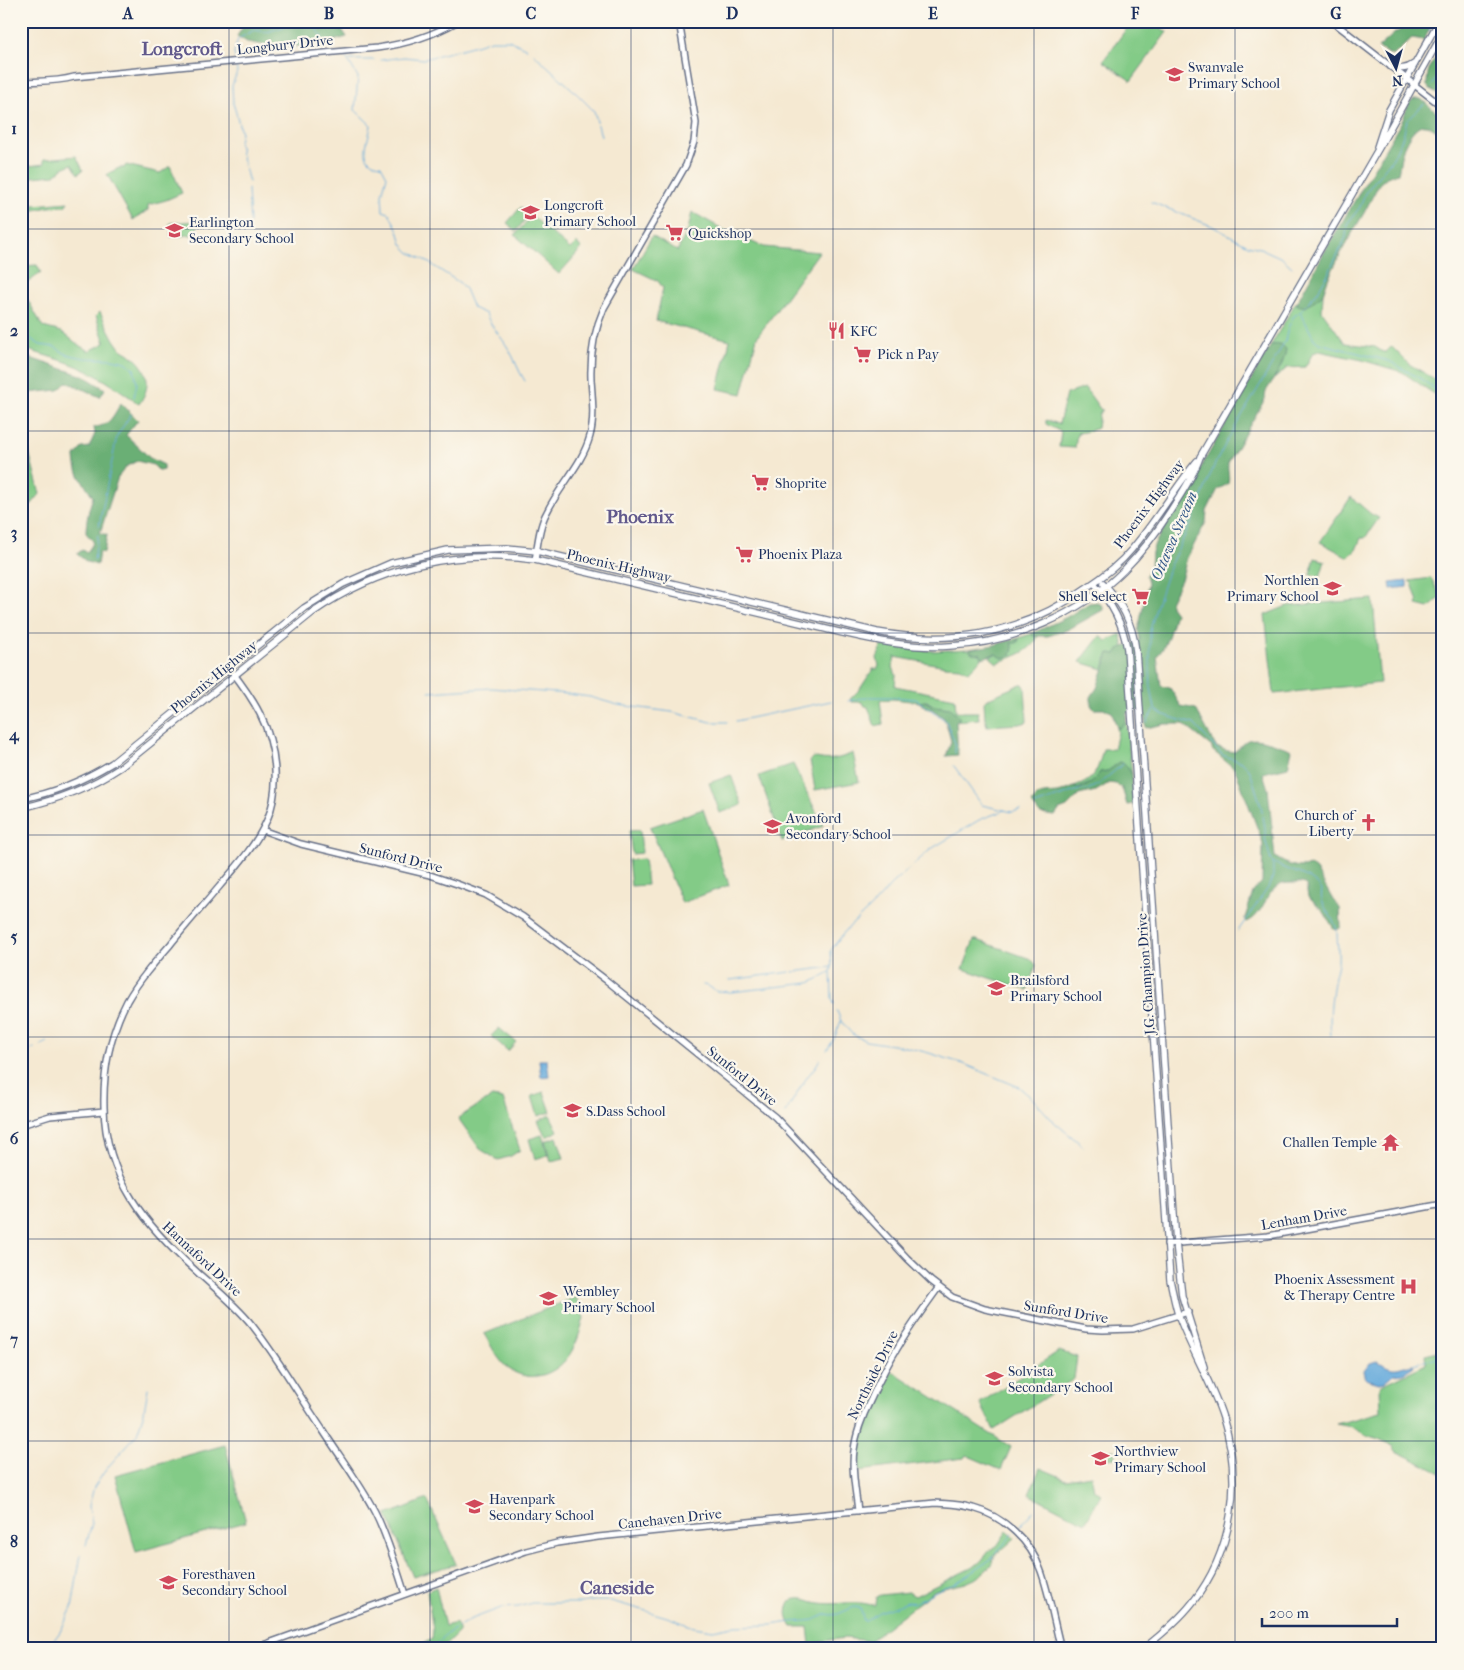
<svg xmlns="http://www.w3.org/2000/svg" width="1464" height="1670" viewBox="0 0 1464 1670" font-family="'IM FELL French Canon',serif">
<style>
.green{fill:#83cb87;stroke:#4f7d72}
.forest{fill:#6aaf74;stroke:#426f69}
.water{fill:#67abdc;stroke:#416d9d}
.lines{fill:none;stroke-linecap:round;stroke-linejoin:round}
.stream{stroke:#67abdc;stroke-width:1}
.tertiary-casing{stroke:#677087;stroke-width:8}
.secondary-casing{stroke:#677087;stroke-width:8}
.tertiary{stroke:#fff;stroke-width:5}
.secondary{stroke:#fff;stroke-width:5.5}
.grid{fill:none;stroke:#1b2f5e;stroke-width:1;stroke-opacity:0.55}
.labels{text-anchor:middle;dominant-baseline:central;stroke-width:4.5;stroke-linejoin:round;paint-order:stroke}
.street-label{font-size:14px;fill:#1b2f5e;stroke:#fbf7ec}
.poi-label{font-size:14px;fill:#1b2f5e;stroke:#fbf7ec;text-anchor:start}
.water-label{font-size:15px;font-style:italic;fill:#365a8a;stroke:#fbf7ec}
.district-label{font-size:19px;font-weight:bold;fill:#61598c;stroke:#fbf7ec}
.neatline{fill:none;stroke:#1b2f5e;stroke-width:2}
.grid-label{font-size:16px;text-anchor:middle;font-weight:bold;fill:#1b2f5e}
</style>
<rect width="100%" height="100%" fill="#fbf7ec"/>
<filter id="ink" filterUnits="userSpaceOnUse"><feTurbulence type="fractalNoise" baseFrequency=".02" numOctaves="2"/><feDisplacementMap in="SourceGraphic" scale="10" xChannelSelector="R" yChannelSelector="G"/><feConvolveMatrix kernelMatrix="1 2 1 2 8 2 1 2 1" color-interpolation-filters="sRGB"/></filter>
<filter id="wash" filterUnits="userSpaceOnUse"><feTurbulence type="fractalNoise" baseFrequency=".0096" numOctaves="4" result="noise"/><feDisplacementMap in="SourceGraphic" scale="20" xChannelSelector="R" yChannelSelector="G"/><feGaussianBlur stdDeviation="1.12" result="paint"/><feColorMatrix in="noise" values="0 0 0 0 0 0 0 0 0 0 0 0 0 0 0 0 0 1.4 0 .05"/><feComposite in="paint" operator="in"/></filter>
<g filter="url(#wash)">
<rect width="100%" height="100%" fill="#f5e9d2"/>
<path class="green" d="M1132,21H1150L1167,32L1131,81L1103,61Z
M76,156L83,170L78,174L72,164L63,168L55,175L21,178V167L44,164V159Z
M126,165L160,173L170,166L182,193L166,200L148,205V210L133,220L107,174L119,168H124Z
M68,202L65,206L49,207L21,213L23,206Z
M521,207L530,214L516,231L507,223Z
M692,212L726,231L764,247L819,252L757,337L742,394L718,389L730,340L656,321L663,288L658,281L633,269L652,236L677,251L688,230Z
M532,216L570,249L576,243L582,248L559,274L515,235Z
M196,221L198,234L171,237L170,223Z
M37,265L41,273L21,287V266Z
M21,288L43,327L62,332L80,346L89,351L105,343L96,316L100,312C106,323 111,337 119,347C123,351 128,352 132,356C149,369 152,386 139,404C118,388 94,372 69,363C53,357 37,354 21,347Z
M1323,294L1322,311L1345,343L1375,347L1383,352H1386L1391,347H1392L1409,364L1443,384V400L1402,372L1362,360L1319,351L1313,353L1305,367L1287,368L1274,379L1283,361L1281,344L1271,345L1296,302L1298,305C1309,308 1314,298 1323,294Z
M1085,388L1101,410H1103L1099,413L1097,428L1090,431L1077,433L1075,448L1059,447L1061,432L1046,424V420L1059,424L1066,394Z
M21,420L23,421L30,456L40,494L31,505L27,491L21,492Z
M1351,497L1371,514L1379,518L1365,538H1361L1356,550L1348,557L1320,542Z
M1315,558L1325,561L1320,577L1310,574Z
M1431,578L1441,597L1429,608L1417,605L1418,602L1412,583L1409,581Z
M1373,599L1380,683L1274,694L1265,615L1287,606Z
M1031,634L1033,636H1038C1031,653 1013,656 997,663L990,657L995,654L1006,657L1008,655L1011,643L1018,642L1019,638Z
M1121,634L1124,647L1116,654L1110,653L1106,659L1103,669L1080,662L1100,636L1107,641Z
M882,646L932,651L969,649L972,652L981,654L982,658L969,672L960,667L946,666L895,657L893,667L896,675L895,686L955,698L956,712H978L979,719L956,721L959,719V717L950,708L934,706L927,701L919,702L893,699L880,700L883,724L875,726L868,707L865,706L862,702H852L850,699L860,689L873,669H877L879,666L877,658Z
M1021,684H1023L1025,687L1027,722L1020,724L987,726L985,718L984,702L991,697Z
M1126,721L1132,774L1125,764L1120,762L1108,771L1100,772L1093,782L1077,789L1074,787C1096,780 1098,769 1103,749H1114L1118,732L1117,728H1120Z
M853,753L859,782L815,790L810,760L813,757C828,762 839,759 853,753Z
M793,764L823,826L782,841L759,776Z
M731,775L742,805L720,813L709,783Z
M703,809L729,885L682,903L650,827Z
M640,830L642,853L632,854L629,831Z
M644,859L647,885L631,886L628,860Z
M974,940H977L1031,959L1036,965L1027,990L963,969Z
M499,1028L516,1042L508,1051L491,1036Z
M544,1092L551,1112L538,1116L532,1096Z
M492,1097L503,1099L520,1150L511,1156L498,1160L480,1149L458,1118Z
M550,1115L558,1131L546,1137L538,1121Z
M542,1135L548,1155L535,1159L529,1139Z
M557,1137L564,1158L551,1161L545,1141Z
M576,1297L584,1318C581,1327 579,1338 574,1347C562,1372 534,1386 509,1369C498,1361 491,1345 484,1334Z
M1443,1350V1474L1396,1451L1393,1446L1379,1439L1366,1435L1352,1427L1336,1424L1381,1412L1380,1386L1426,1364L1425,1354Z
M1059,1351L1077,1357L1074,1379L994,1430L980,1403Z
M892,1371L1011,1447L1001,1470L966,1455L964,1458L859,1471C857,1428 873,1407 892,1371Z
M225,1445L246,1522L136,1552L115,1475Z
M1114,1450L1115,1458L1098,1460L1097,1451Z
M1040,1468L1066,1479L1091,1475L1094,1490L1101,1494L1085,1523L1029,1494Z
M427,1499L456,1564L413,1577L387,1515Z
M1007,1531L1015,1538L995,1556L990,1566L979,1577L966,1583L935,1590L869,1641L845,1638L829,1640L810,1645L808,1627H792C786,1618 786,1611 790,1601C804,1595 808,1602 820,1603C834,1605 846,1602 860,1603C865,1603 869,1605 875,1605L876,1597L880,1595L908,1592L915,1596L975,1566L981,1561L991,1549L997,1546Z
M436,1587L445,1626L456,1623L459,1629V1632L449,1642L440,1649H413L432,1639L433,1630L427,1591Z"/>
<path class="forest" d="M247,21H336L347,37L319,45L275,47L247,42L237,36Z
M1415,21H1434L1424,40L1412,38L1393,56L1378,48L1395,33L1413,23Z
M1442,52H1443V99L1427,86C1427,69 1430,63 1442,52Z
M1414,99H1421L1443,118V132L1440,133C1435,131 1432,126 1426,125C1415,122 1404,144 1402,153C1400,159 1400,166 1398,173L1387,177L1379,184L1364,213L1344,247L1328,279L1323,294L1306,307L1297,305V302L1326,249L1403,119L1408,104Z
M1281,344L1286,349C1285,359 1279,371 1273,380C1269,388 1265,389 1265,399L1228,463C1227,470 1230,476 1228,484L1218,489L1207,511L1206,522L1187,558L1181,580L1170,602V606L1175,613C1171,626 1167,647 1157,656L1161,686L1170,688L1181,706L1196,709L1216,747L1228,751L1234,752C1239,749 1241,744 1246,741C1256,735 1281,746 1292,750L1288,767L1263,773L1268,789L1275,857C1287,865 1298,869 1311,866L1316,870L1333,900L1340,908L1341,927L1337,930L1334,929L1324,912L1308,897L1306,885C1301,882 1299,883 1294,883C1290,883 1285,883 1282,884C1265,890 1263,918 1246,922L1245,918L1253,892L1262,882L1263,843L1235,769L1212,750V747L1183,724H1165L1146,728L1144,712C1138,709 1134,710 1127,713L1126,721L1120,728H1117L1112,712L1104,709H1094L1091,705V697L1097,688L1109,653L1116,654L1119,649L1140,640L1138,630L1148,584L1146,575L1151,566L1152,552L1155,543L1181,502L1271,345Z
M21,355L84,376L105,389L100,397L67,382L59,390L28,393L25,398L21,400Z
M121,403L138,420L126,435L150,458L164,465L163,470L159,471L153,465L137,461L127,466L118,477L100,533L107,535L104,553L99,552L97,565L87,562L77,554L82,550L87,552L92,545L93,541L86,533C86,521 89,508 93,497C83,479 76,478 75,456L82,448L89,447L95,434L94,427C110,426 113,416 121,403Z
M1097,602L1103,606V610L1067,630L1048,636H1033L1031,634L1067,617L1089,603Z
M1019,638L1017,643H1011L1013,648L1011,655L1003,658L995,654L982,658L981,654L972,653L969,649L994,645Z
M925,701L934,706L950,708L960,718L956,721L958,755L946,756L951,742L949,732L944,718L932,709H928L919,702Z
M1120,762L1125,764L1132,774L1134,804L1127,805L1123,791L1121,787L1116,784L1109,783L1096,791L1079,795L1067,807L1059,810L1055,816L1040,814L1032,804C1036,792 1047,794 1058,793C1063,792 1069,789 1074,787L1079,789C1090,784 1093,783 1100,772L1108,771Z"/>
<path class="water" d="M1407,581V587L1391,589L1390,583Z
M539,1060H547L549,1076L541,1077Z
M1378,1361C1396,1373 1395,1367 1414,1364V1366L1403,1373L1394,1374L1385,1382L1379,1383L1366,1379L1364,1371L1370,1363Z"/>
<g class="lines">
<path class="stream" d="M296,21L313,24L325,42L334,48
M1427,21L1430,31
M1432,43V45
M534,54L572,89L594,111L601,136
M343,55L346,57L358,77L355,110L371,125C369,141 356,162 381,165L387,176L382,194L383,211L389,213L398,230L402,244L409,252L423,259L460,283L465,289L473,308L486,314C491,327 501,336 508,348C515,359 518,371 525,381
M235,58L234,52L238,39L254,30L267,32L283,27L290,21
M350,60H374
M381,60L404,57L424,59L476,45L491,40H509L527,49
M236,66L237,72L232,86L233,103L237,116L241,133L239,141L241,154L249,182
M1432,86L1441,72L1435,54
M248,189L250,223
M1151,202L1212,226L1248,245L1260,248L1282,258L1292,267
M1301,313L1314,339L1319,343L1389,361L1421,379L1443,395
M21,335H25L40,345L55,347L66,354L84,358L112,359L126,362L134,369L137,383L134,397
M99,526L117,436L131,414
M94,560L98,535
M429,692L491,688L568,694L590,697L618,705L672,712L711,722H727
M848,701L867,697H893L916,699L946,721L955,743V753
M736,721L831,701
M1147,722L1154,709
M954,766L982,805L1012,812L1021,810
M1035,805L1079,790H1087L1099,784L1123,764
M1238,931L1268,888L1273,876V862
M793,972L832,967
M730,980L790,972
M703,985L708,986L716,991L731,992L809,983L814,981L830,972
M834,1004L832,998L831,971L832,967L831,950L847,929L872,906L891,885L931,849L979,820L1005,810
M841,1021L852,1034L866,1041L906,1047L929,1053L964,1064L1019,1087L1033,1099L1054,1122L1083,1146
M1331,1035C1329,1017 1331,1000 1334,982C1335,975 1337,969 1338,963C1339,953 1337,942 1337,932C1335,916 1318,906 1322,890C1311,873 1287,872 1271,861L1265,838V827L1261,806L1250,771L1242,762L1222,755L1194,724L1173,718L1162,714L1155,709L1151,688L1150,671V631L1155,611L1170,565L1193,519L1214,466L1228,439L1273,363L1285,341L1288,328L1293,317L1300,312L1318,291L1328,274L1346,237L1347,224L1360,207L1365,193L1393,158L1403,136L1407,120L1424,104
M41,1045L47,1042
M827,1050L834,1039L841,1021L837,1011
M21,1056L34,1048
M785,1113C792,1103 797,1092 804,1082C809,1073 816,1068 820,1059
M1414,1364L1443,1355
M1016,1531L1033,1511
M86,1545L92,1523L89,1506L94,1487L107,1468L137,1434L144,1412L148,1388
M47,1649L60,1632L72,1608L81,1554
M431,1649L437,1645L445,1635L469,1620L501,1608L518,1607L532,1603H581L593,1601H611L667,1617L694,1627L713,1630L733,1626L771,1625L791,1622L806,1621L814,1620L827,1614L832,1615L838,1614L854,1607L860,1608L864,1621H866L879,1612L908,1602L914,1603L944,1587L953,1585L991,1559L1013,1534"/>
</g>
</g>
<g filter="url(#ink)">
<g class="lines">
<defs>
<path id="tertiary" d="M1332,21L1443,107
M21,82C39,81 57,82 74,77L377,48C406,44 432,36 458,21
M535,560C538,544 539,526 547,512C560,485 582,465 590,436C595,417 592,397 591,379C590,353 594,331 604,308L686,165L694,142L696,123L679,21
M230,669C241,683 252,698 260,714C276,745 281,788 267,820C256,845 237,866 219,887C203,906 186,925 170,945C154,963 139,980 127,1001C110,1034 103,1070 104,1107C105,1178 147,1227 197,1272C216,1289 236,1305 252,1325C278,1358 299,1395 322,1429C340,1457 360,1483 375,1512C388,1538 396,1567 405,1594
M262,830L301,844L430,875L457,884L486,895L523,917L606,980L775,1117L907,1258L931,1281L952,1297L985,1309L1086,1329L1103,1330L1133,1329L1188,1312
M21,1125L50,1116L104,1111
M1167,1244L1268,1236L1443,1204
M858,1511C856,1492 851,1470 854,1450C856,1432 863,1415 871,1399C889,1357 912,1324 939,1287
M252,1649L526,1551L557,1543L598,1537L935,1503C948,1504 961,1504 973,1508C1003,1516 1031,1541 1041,1571C1050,1596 1054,1623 1061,1649"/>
<path id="secondary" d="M1391,67C1400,69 1406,70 1414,64
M1377,147L1389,110L1439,21
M1094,583C1111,602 1123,623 1127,649L1170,1280C1173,1293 1175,1306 1179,1317C1192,1352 1212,1383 1223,1418C1243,1480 1233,1551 1193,1602C1179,1620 1161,1635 1143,1649
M1103,583C1122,602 1133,626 1136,651L1176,1243L1182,1296L1204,1367
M21,799C54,793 84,780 112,763L304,608L343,584L391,563L448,550L507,548L537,551L877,632C953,646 1023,634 1086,588C1103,577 1119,565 1132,549C1156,521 1174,489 1197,461
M21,808C57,800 91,787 121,767L312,613C378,567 455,549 535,560L830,630C869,639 909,649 950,646C1013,643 1079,615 1124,570C1142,552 1157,532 1171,510C1181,494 1194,476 1200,457L1384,139L1443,33"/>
</defs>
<use href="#tertiary" class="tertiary-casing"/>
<use href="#secondary" class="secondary-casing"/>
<use href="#tertiary" class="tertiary"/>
<use href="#secondary" class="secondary"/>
</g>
</g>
<path class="grid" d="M229,21V1649M430,21V1649M631,21V1649M833,21V1649M1034,21V1649M1235,21V1649M21,229H1443M21,431H1443M21,633H1443M21,835H1443M21,1037H1443M21,1239H1443M21,1441H1443"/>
<defs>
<symbol id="school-bare" viewBox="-9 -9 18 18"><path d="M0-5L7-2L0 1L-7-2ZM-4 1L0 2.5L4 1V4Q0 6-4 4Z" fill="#d1495b" stroke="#fbf7ec" stroke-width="2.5" paint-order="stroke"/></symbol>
<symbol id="supermarket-bare" viewBox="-9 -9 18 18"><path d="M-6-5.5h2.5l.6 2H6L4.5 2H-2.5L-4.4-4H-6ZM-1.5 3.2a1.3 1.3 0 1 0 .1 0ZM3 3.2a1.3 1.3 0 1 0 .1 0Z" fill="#d1495b" stroke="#fbf7ec" stroke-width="2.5" paint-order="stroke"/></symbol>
<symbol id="restaurant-bare" viewBox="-9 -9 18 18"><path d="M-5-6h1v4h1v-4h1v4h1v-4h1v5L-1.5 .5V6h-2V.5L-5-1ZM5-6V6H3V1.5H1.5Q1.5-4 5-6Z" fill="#d1495b" stroke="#fbf7ec" stroke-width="2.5" paint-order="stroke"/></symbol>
<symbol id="church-bare" viewBox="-9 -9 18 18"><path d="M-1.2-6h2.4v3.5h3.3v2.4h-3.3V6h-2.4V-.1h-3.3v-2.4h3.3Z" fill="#d1495b" stroke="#fbf7ec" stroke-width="2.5" paint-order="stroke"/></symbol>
<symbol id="temple-bare" viewBox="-9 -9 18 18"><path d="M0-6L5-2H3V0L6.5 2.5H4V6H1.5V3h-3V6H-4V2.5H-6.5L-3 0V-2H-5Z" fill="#d1495b" stroke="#fbf7ec" stroke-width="2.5" paint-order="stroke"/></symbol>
<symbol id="hospital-bare" viewBox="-9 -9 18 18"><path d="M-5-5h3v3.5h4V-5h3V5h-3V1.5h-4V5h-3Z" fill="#d1495b" stroke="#fbf7ec" stroke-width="2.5" paint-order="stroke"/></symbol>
</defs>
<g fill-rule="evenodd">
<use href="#school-bare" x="1162" y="62" width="25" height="25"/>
<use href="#school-bare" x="518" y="200" width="25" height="25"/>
<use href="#school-bare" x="162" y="218" width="25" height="25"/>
<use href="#supermarket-bare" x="662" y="220" width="25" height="25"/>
<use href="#restaurant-bare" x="824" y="318" width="25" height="25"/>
<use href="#supermarket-bare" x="850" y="342" width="25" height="25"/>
<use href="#supermarket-bare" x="748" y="470" width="25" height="25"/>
<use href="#supermarket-bare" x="732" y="542" width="25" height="25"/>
<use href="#school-bare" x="1320" y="576" width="25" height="25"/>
<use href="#supermarket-bare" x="1128" y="584" width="25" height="25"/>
<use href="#church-bare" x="1356" y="810" width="25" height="25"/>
<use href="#school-bare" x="760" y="814" width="25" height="25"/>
<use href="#school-bare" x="984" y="976" width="25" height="25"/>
<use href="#school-bare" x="560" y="1098" width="25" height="25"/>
<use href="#temple-bare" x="1378" y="1130" width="25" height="25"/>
<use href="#hospital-bare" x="1396" y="1274" width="25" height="25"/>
<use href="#school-bare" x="536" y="1286" width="25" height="25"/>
<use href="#school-bare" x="982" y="1366" width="25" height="25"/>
<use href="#school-bare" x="1088" y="1446" width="25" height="25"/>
<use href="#school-bare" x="462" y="1494" width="25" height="25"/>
<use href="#school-bare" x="156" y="1570" width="25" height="25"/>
</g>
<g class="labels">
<g class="street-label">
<text transform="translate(285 45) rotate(-6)">Longbury Drive</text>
<text transform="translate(1149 504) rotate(-53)">Phoenix Highway</text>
<text transform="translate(619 566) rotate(13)">Phoenix Highway</text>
<text transform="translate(214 677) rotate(-39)">Phoenix Highway</text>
<text transform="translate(401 858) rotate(14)">Sunford Drive</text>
<text transform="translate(1146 974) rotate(-94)">J.G. Champion Drive</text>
<text transform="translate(742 1076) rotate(39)">Sunford Drive</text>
<text transform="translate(1304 1218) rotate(-10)">Lenham Drive</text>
<text transform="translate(202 1259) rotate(43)">Hannaford Drive</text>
<text transform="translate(1066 1312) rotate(9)">Sunford Drive</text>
<text transform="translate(873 1375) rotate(-64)">Northside Drive</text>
<text transform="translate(670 1519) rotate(-6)">Canehaven Drive</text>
</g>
<g class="poi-label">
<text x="1188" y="67">Swanvale<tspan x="1188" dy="16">Primary School</tspan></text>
<text x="544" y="205">Longcroft<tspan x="544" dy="16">Primary School</tspan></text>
<text x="189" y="222">Earlington<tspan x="189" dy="16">Secondary School</tspan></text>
<text x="688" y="233">Quickshop</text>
<text x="850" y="331">KFC</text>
<text x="877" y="354">Pick n Pay</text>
<text x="775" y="483">Shoprite</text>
<text x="758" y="554">Phoenix Plaza</text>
<text x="1319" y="580" text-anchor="end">Northlen<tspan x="1319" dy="16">Primary School</tspan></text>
<text x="1127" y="596" text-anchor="end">Shell Select</text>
<text x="1354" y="815" text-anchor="end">Church of<tspan x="1354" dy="16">Liberty</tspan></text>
<text x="786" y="818">Avonford<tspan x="786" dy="16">Secondary School</tspan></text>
<text x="1010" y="980">Brailsford<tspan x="1010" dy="16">Primary School</tspan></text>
<text x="586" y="1111">S.Dass School</text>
<text x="1377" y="1142" text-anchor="end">Challen Temple</text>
<text x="1395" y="1279" text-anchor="end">Phoenix Assessment<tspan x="1395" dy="16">&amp; Therapy Centre</tspan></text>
<text x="563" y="1291">Wembley<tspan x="563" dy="16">Primary School</tspan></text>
<text x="1008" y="1371">Solvista<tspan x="1008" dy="16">Secondary School</tspan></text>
<text x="1114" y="1451">Northview<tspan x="1114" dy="16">Primary School</tspan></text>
<text x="489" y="1499">Havenpark<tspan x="489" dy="16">Secondary School</tspan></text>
<text x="182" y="1574">Foresthaven<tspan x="182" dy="16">Secondary School</tspan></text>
</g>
<g class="water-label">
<text transform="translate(1174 536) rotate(-67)">Ottawa Stream</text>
</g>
<g class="district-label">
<text x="182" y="49">Longcroft</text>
<text x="640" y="517">Phoenix</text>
<text x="617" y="1588">Caneside</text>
</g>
</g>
<rect width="1464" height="1670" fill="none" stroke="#fbf7ec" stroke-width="55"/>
<g transform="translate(1396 68) rotate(174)" stroke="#fbf7ec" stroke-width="4" paint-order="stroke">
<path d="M0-4L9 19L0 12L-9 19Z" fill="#1b2f5e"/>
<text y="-8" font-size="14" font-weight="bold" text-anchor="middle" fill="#1b2f5e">N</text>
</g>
<path d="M1262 1618v8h135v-8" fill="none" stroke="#1b2f5e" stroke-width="2.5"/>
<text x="1269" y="1618" font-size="15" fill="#1b2f5e" stroke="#fbf7ec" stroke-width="4" paint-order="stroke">200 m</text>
<rect x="28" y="28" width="1408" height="1614" class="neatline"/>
<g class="grid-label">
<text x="128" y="19">A</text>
<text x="329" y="19">B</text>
<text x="531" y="19">C</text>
<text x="732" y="19">D</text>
<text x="933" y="19">E</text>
<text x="1135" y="19">F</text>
<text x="1336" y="19">G</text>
<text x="14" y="134">1</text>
<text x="14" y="336">2</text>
<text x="14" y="538">3</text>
<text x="14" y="740">4</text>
<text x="14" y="942">5</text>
<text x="14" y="1144">6</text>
<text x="14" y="1345">7</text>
<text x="14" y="1547">8</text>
</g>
</svg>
